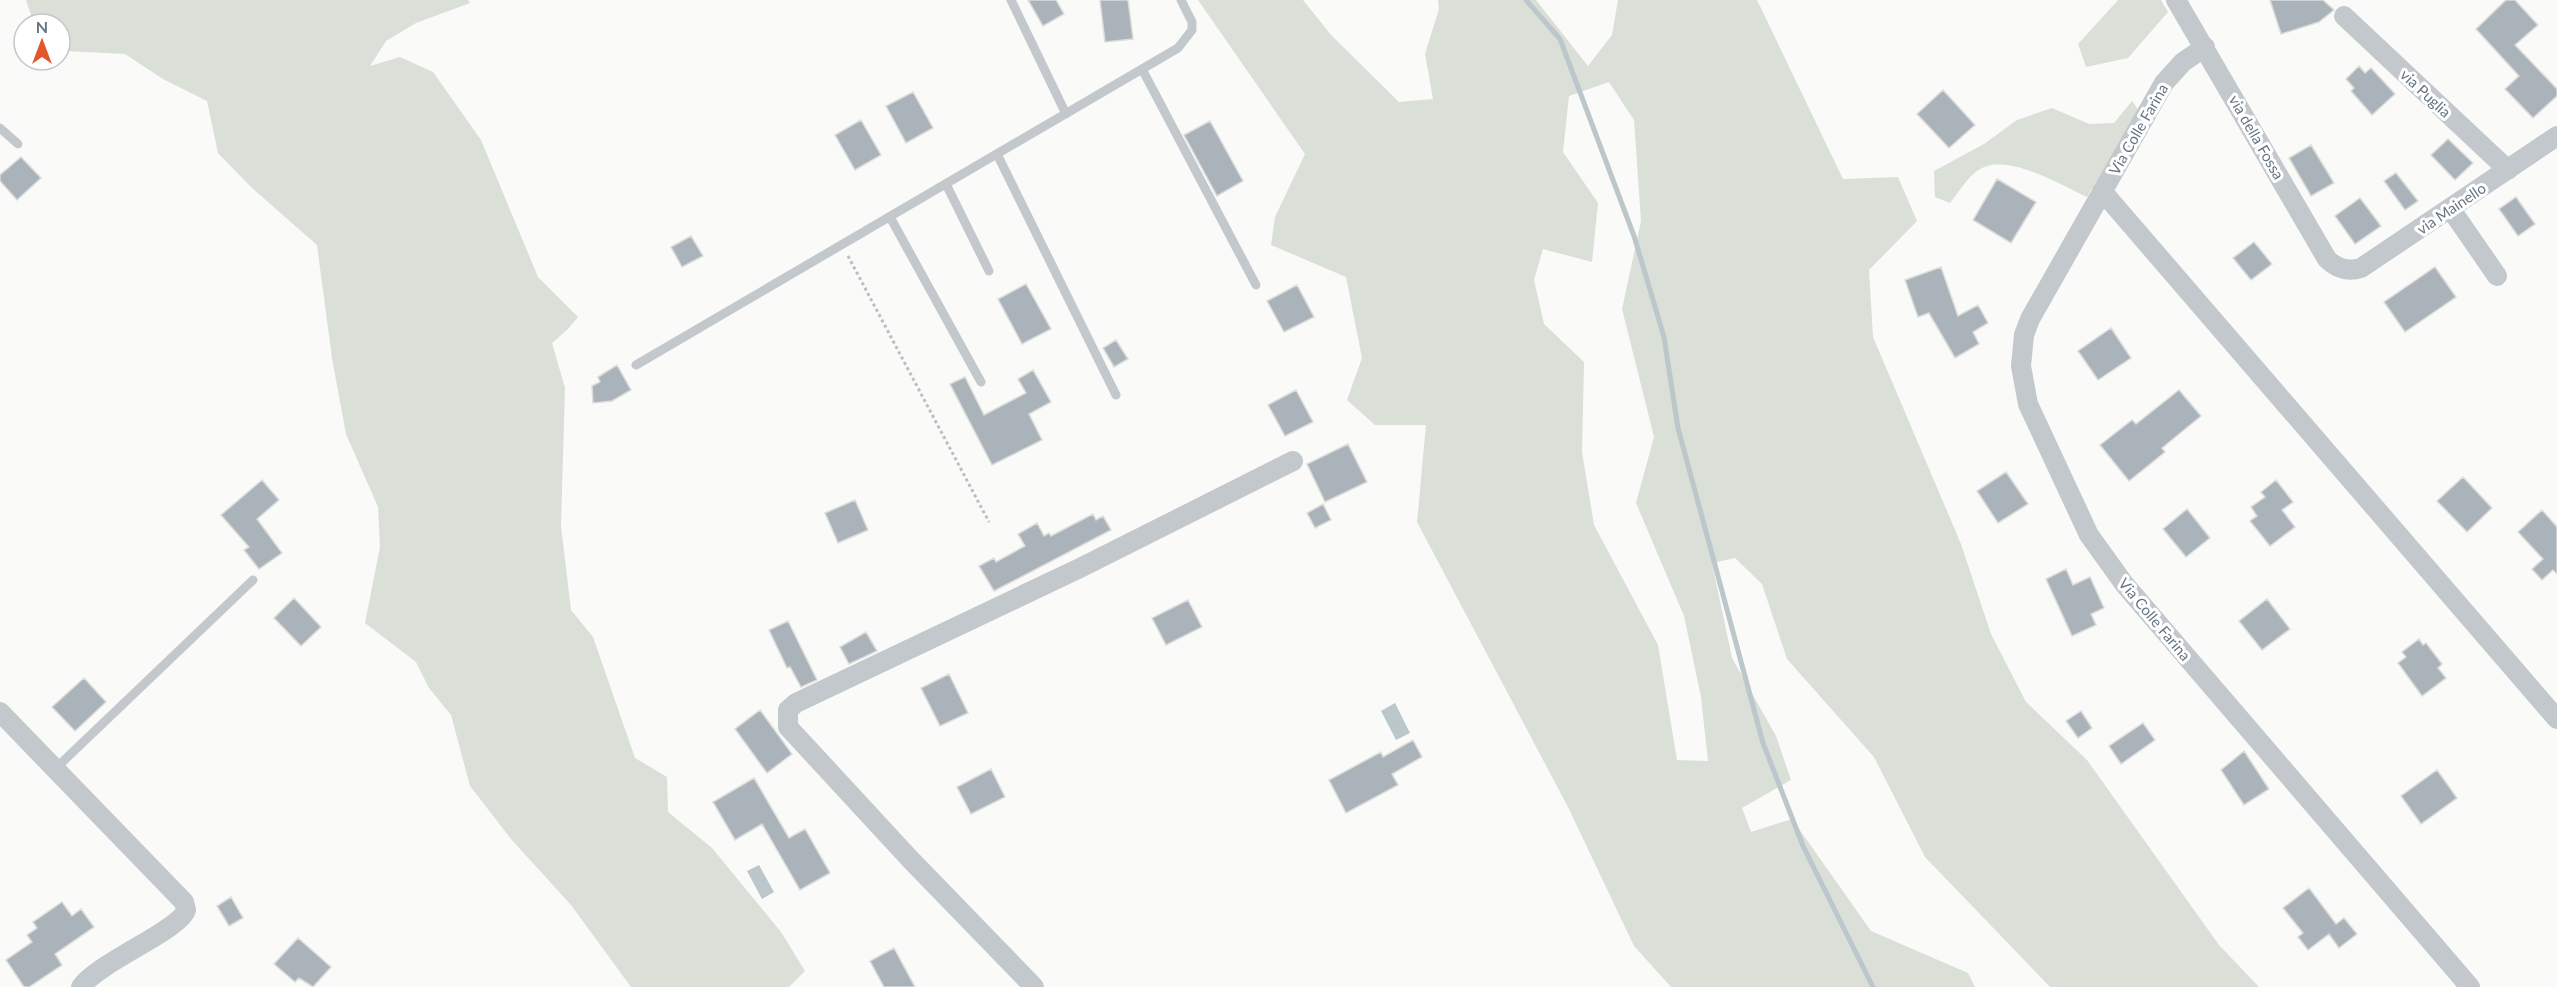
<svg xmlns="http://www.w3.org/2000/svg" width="2557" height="987" viewBox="0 0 2557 987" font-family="Lato,sans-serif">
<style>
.green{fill:#dadfd7;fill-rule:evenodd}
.water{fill:#bbc7cb}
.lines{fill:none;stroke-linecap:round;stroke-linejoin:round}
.stream{stroke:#bbc7cb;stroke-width:5}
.building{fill:#aab3b9;stroke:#dcdcda;stroke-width:1.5}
.path{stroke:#bbbfc2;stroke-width:3;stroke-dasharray:3 3;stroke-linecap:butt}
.lane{stroke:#c3c8cc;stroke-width:9}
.street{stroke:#c3c8cc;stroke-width:20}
.labels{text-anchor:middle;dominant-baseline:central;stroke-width:6;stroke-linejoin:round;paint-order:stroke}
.street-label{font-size:15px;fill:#657683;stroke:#fff}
</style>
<rect width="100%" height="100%" fill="#fafaf8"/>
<path class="green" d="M26,0H468L470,3L416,23L386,41L370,66L400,57L433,72L481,140L538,277L578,317L568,329L552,343L565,388L561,526L571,610L593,637L635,758L667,777L668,812L712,848L781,932L805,971L789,987H631L571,905L511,839L470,786L451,715L429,688L416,662L365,623L380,547L378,507L346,434L332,358L317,245L251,187L218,153L207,101L163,79L125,54L65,51L60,48V24H34Z
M1198,0H1303L1332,36L1399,102L1433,99L1425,54L1439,9L1438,0H1536L1588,66L1612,35L1618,0H1757L1843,179L1898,177L1917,221L1869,270L1873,337L1961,544L1991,634L2026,702L2087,760L2219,945L2259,987H2050L1925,857L1874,757L1787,659L1762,584L1735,558L1712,563L1732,658L1776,736L1791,780L1742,808L1751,832L1792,819L1871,931L1968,973L1975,987H1671L1634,946L1568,807L1417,522L1426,425H1375L1347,400L1362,358L1346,277L1271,245L1275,217L1305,154ZM1609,82L1634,120L1641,221L1622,309L1654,437L1636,503L1684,616L1701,697L1708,761L1677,760L1658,645L1594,525L1582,452L1584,362L1544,324L1534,280L1543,249L1592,262L1598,203L1563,152L1569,96Z
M2118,0H2161L2168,12L2128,58L2086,67L2078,44Z
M2132,101L2139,111L2087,197C2060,185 2005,150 1977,171C1967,178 1958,193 1950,203L1935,197L1934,171L1984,144L2017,120L2052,108L2089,124L2114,123Z"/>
<path class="water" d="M1395,703L1410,733L1396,740L1381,711Z
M759,865L774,892L762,899L747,871Z"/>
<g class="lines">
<path class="stream" d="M1526,0L1560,39L1634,236L1664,337L1678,428L1763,743L1803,846L1873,987"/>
</g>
<path class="building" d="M1028,0H1056L1064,14L1043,26Z
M1100,0H1128L1133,39L1105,42Z
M2270,0H2323L2334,10L2319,22L2281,34Z
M2506,0H2515L2538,25L2515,45L2557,89V96L2533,118L2505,89L2519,76L2476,29Z
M2359,66L2365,73L2371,68L2395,94L2372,115L2351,91L2354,88L2346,79Z
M1943,90L1975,125L1949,148L1917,114Z
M913,92L933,128L906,143L886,106Z
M861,120L881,155L855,170L835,135Z
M1210,121L1243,181L1217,196L1184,135Z
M2448,139L2473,163L2455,180L2431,155Z
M2311,145L2334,183L2311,196L2289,158Z
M21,157L41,178L17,200L0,181V175Z
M2396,173L2418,201L2405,210L2384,181Z
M1997,179L2036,202L2011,243L1973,220Z
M2516,197L2535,224L2518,236L2499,209Z
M2360,198L2381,226L2355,244L2335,216Z
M691,236L703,256L682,267L671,247Z
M2254,242L2272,264L2251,280L2233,258Z
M1941,267L1958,316L1978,305L1988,323L1973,332L1979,344L1955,358L1929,313L1918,317L1905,280Z
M2435,267L2456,297L2405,332L2384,302Z
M1026,284L1051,329L1022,344L998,299Z
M1297,285L1314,317L1284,332L1267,301Z
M2111,328L2131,358L2098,380L2078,351Z
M1116,340L1128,359L1114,367L1103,348Z
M617,365L631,390L612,401L593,403L592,386L600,382L598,377Z
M1033,370L1051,402L1029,414L1042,440L992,465L950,384L965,377L984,415L1026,393L1018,379Z
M1296,390L1313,422L1285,436L1268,405Z
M2179,390L2201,416L2162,448L2165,452L2129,481L2100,445L2132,420L2136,424Z
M1348,444L1367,482L1325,502L1307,464Z
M2006,472L2028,504L1998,523L1977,491Z
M2463,477L2492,508L2467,532L2437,501Z
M262,480L279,500L257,519L282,553L259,569L244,550L249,547L221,515Z
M2276,480L2293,502L2282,510L2295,527L2270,546L2250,521L2257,516L2251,507L2265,497L2261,492Z
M855,500L868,530L838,543L825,513Z
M1323,504L1331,520L1315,528L1307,513Z
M2187,509L2210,538L2186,557L2163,529Z
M2542,510L2557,527V574L2553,570L2542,580L2532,569L2543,559L2518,532Z
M1093,514L1096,520L1103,516L1111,530L994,591L979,566L994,558L996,562L1025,546L1018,534L1037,523L1044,536L1049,533L1051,536Z
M2066,569L2073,585L2090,577L2104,608L2091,614L2096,625L2072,636L2046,579Z
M294,598L321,627L301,646L274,618Z
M2267,599L2290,629L2262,650L2239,621Z
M1188,600L1202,627L1166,645L1152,618Z
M788,621L817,680L801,687L790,667L787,668L769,630Z
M866,632L877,651L849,664L840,647Z
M2419,639L2423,645L2426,643L2442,664L2438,668L2446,678L2422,696L2398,663L2406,657L2402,652Z
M949,674L968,713L940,726L921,688Z
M84,678L106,702L75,731L52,707Z
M760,710L792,754L767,773L735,729Z
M2081,711L2092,728L2078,738L2066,721Z
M2143,723L2155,740L2121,764L2109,746Z
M1413,740L1422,757L1392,774L1398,785L1346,813L1329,780L1381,752L1383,757Z
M2244,751L2269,789L2244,805L2221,770Z
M991,769L1005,797L971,814L957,787Z
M2437,770L2457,798L2421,824L2401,796Z
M754,778L789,838L805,829L830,873L800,890L762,824L735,840L713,802Z
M2309,888L2336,924L2344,918L2357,934L2339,948L2329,934L2308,950L2298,937L2303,933L2283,908Z
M231,897L243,918L229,926L217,906Z
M62,902L72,916L81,909L94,927L55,954L62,965L29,987H24L6,960L32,942L27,935L37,928L33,922Z
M298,938L331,967L313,987L299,978L295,982L274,964Z
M894,948L915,987H884L870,961Z"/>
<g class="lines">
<path class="path" d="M848,256L989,522"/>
<path class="lane" d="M1011,0L1066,114
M1142,69L1256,285
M0,128L18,144
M997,154L1116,395
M946,184L989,271
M890,217L981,382
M636,365L1178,48L1192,30V22L1181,0
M55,769L253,580"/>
<path class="street" d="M2176,0L2327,259C2337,269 2348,272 2361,268L2557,136
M2344,16L2508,170
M2205,47L2183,62L2164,83L2030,319L2024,335L2021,366L2028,404L2089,535L2125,585L2470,987
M2102,191L2557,719
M2450,208L2497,276
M0,712L184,902L186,910C180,930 99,962 81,987
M1034,987L910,859L788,727V710L796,703L1080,568L1293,461"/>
</g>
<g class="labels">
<g class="street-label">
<text transform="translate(2426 93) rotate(43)">via Puglia</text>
<text transform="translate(2138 129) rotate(-60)">Via Colle Farina</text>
<text transform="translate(2257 137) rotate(60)">via della Fossa</text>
<text transform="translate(2451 208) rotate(-34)">via Mainello</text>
<text transform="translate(2155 619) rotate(50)">Via Colle Farina</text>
</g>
</g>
<g transform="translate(42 42)"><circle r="28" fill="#ffffff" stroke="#c1c8cd" stroke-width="1.5"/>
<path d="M0-4.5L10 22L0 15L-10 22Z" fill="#e4572e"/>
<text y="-9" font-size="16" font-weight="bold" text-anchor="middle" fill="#657683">N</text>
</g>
</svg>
